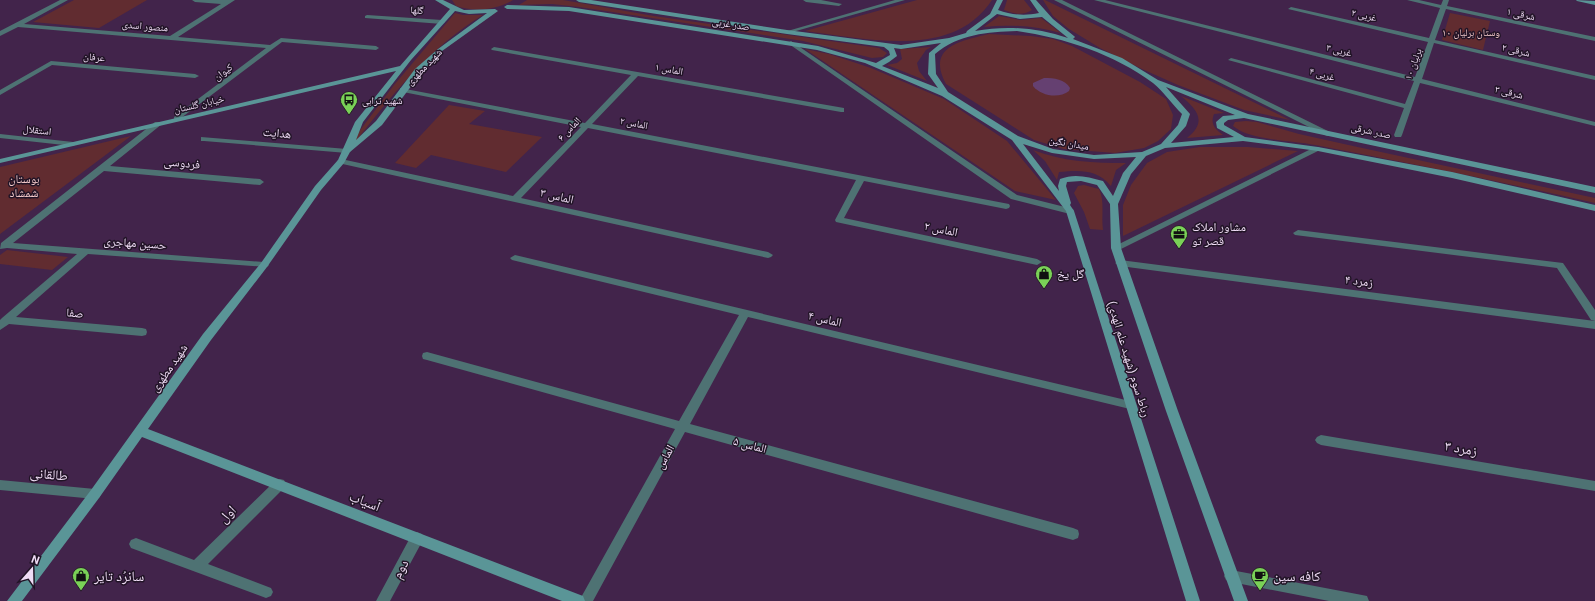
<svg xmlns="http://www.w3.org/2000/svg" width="1595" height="601" viewBox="0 0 1595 601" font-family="Roboto,'Noto Naskh Arabic',sans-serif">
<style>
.green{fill:#612c30}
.water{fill:#654071}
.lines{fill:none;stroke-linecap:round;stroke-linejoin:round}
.street{fill:#4e7273;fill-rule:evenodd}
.secondary{fill:#5a9597;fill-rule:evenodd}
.labels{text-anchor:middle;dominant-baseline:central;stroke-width:3;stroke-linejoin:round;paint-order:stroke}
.far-street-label{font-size:10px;fill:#efdcf5;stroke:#211426}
.far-park-label{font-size:10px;fill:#f3c9c9;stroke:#211426}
.far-poi-label{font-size:10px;fill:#efdcf5;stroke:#211426;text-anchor:start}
.street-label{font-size:12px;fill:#efdcf5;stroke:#211426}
.park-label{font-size:12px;fill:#f3c9c9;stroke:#211426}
.poi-label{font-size:12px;fill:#efdcf5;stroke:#211426;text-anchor:start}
.near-street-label{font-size:14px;fill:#efdcf5;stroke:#211426}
.near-poi-label{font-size:14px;fill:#efdcf5;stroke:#211426;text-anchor:start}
</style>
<rect width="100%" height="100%" fill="#42244b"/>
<path class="green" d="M74,0H147L99,28L33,22Z
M452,0H513C496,10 474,12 456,6Z
M527,0H563L654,16L879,48L887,53L883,57L872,58L803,41L579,7L552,4L519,5Z
M917,0H992C952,61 865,38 805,31Z
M1007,0H1024L1032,10C1022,16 1015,14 1004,10Z
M1043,0H1045L1290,120L1244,110L1178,85L1142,69L1100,48L1069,29L1053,16Z
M455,13L463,15H483C429,48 391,96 353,145H349L394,85Z
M1450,13L1490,21L1483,50L1442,40Z
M999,16L1020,20L1041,18L1061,33C1035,26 1010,24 984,27Z
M989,34L1031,36L1053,39L1072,46L1140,82L1166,99L1173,115L1171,129L1158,141L1144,148L1115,153L1064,149L1034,140L946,84C926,47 960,41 989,34Z
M931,47L926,50L917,63L919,71L927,81L887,65L897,63L902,59L900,49Z
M805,49L829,54L871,68L944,99L1007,141L1056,200L1015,191Z
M1181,96L1224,113L1214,114C1210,124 1215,129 1223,135L1187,138C1208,122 1197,109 1181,96Z
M449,105L485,111L469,124L542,137L506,172L431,155L416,168L395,163Z
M1246,121L1257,122L1299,134L1353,146L1595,198V203C1502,182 1409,163 1315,145C1292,140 1251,141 1233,126L1235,122Z
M131,136L0,234V167Z
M1200,147H1248L1298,151L1123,236V205L1131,185L1147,163L1167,152Z
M1033,150C1064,162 1094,163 1126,163L1116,170L1111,186C1097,169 1080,170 1059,172L1057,180L1045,161Z
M1084,185L1099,189C1105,201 1101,216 1103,230L1090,229L1084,212L1074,193L1078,186Z
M7,250L68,257L52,270L0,264V255Z"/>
<path class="water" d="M1044,78C1054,78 1065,79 1070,88L1069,91C1059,99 1041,96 1033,86V83Z"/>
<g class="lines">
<path class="street" d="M60,0H68L24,24L170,36L221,4L195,2L192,0H235L178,37L270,45L281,38L376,46L379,48L376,50L282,42L177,121H174V117L266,48L18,27L0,36V31Z
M803,0H821L842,4L839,6L806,2Z
M895,0H905L789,33L784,32Z
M1054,0H1062L1334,134L1330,136H1327Z
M1094,0H1105L1415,77L1428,42L1288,9L1291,7L1429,38L1440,8L1407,0H1419L1441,5L1443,0H1449L1447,6L1595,37V41L1446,9L1435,40L1595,76V80L1434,43L1422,79L1595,122V126L1420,83L1402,135L1401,137H1395L1394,135L1404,108L1228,60L1231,58L1405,104L1414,81Z
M367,15L442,20L445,22L442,24L365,18V16Z
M791,41L1017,195L1073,209L1074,211L1070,214L1011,199L789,44L788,43Z
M494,47L844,108V112H841L638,76L592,124L1009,204L1010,206L1009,208L1006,209L864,181L844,218L1037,259L1042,262L1037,265L836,222L835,220L856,180L588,128L521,198L768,252L773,255L771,257L768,258L338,163L337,161L341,159L513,196L581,127L403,92H400V88L585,123L631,75L492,50L491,49Z
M51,61L195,74L199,76L195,78L52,65L0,95V90Z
M155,122H161L162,124L110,166L260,179L264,182L260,185L104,171L13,243L264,262L267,263L269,265L267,267L88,254L16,317L142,328L146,329L147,332L146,335L142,336L9,324L0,330V320L2,318L77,254L7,248L0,249L1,243Z
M0,134L73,142L77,144L73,146L0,138Z
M201,137L347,149L351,151L347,153L204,141H201Z
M1315,147H1318L1322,149L1119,250L1116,251L1111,248Z
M1298,230L1563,263L1595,310V329L1120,266L1115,263L1120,260L1595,321L1591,320L1557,268L1295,235L1293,233Z
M515,255L1130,401L1134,402L1136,405L1134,408L1130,409L748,317L690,424L1073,528L1078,530L1079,534L1078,538L1073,540L685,432L593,601H579L675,429L427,360L423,359L422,356L423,353L427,352L679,421L739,315L512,260L510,258Z
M1321,435L1595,481V491L1321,445L1317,443L1315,440L1317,437Z
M280,479L284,480L286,484L284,488L208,564L271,588L273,592L271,596L266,598L131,548L129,544L131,540L136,538L194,560L276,480Z
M0,480L95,489L99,490L101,494L99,498L95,499L0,490Z
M417,532L422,534L424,538L390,601H376L412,534Z
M1231,570L1362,595L1367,596L1369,601H1329L1231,582L1226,580L1224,576L1226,572Z"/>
<path class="secondary" d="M435,0H443L464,10L495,9L498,11L442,51L421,73L382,125L350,152L344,163L321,190L267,267L211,340L148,429L583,596L585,601H562L142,437L99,498L22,601H7L91,490L203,334L261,263L315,186L338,160L355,122L396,71L0,163V159L400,66L450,9ZM455,11L469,14L487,13L438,49L415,69L376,121L356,140L363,122L411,60Z
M576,0H591L787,30L901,45L949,38L966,33L967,31L990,14L997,0H1003L998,10C1012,15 1025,16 1039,13L1030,0H1036L1053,19L1074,36L1075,37L1073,39L1122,58L1158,80L1248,114L1595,187V193L1244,118L1228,120L1224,123V125L1245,137L1318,147L1452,172L1595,205V211L1452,178L1318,151L1243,141L1165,148L1146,156L1131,174L1118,204L1121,248L1178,411L1248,601H1234L1166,411L1111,248L1110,204L1097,185L1081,181L1067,182L1066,186L1071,203L1070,205L1074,211L1200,601H1186L1066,211L1012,140L942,96L865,63L817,50L569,11L507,9L504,7L507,5L569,7L818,46L876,63L890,55L889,51L884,47L787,34L579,2ZM997,14L1020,19L1042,17L1068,38C1037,28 1008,25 975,31ZM1017,31C1065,38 1114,54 1153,83C1164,92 1172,104 1182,114L1178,125L1161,144L1142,152L1094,155L1053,149L1018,136L948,92L936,74L935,54C959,34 987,32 1017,31ZM941,43L929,53L928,74L938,88L882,66L889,62L897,56L894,48L901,49ZM1166,87L1235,115L1223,116L1216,122L1217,128L1234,137L1171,143L1186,126L1190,114ZM1023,144L1052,153L1094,159L1136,157L1123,173L1113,196L1103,181C1088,177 1075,173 1060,179L1058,186L1059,191Z
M1576,0L1595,1V5L1577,1Z"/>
</g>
<defs>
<symbol id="bus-pin" viewBox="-11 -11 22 30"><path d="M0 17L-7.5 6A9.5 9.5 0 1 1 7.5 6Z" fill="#7ad157" stroke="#211426"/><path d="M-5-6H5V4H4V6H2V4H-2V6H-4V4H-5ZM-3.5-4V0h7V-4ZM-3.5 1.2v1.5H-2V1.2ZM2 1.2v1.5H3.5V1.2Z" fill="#111"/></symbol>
<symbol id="office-pin" viewBox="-11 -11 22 30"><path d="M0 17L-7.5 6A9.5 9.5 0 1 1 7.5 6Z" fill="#7ad157" stroke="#211426"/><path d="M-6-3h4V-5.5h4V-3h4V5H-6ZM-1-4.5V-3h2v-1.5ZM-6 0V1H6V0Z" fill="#111"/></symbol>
<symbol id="shop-pin" viewBox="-11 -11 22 30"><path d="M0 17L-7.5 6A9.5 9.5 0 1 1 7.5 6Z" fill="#7ad157" stroke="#211426"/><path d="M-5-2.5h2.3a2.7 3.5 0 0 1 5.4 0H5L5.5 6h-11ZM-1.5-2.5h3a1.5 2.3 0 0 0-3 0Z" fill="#111"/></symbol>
<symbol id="cafe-pin" viewBox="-11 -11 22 30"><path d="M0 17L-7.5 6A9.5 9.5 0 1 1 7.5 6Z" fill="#7ad157" stroke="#211426"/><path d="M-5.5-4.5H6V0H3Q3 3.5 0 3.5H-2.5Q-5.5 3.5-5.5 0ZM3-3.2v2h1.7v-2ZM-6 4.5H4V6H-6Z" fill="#111"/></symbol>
</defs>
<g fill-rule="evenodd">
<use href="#bus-pin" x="339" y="90" width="20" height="27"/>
<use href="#office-pin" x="1169" y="224" width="20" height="27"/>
<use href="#shop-pin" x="1034" y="264" width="20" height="27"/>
<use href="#shop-pin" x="71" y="566" width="20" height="27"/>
<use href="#cafe-pin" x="1250" y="566" width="20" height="27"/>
</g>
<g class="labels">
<g class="far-street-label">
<text transform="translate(417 10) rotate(4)">گلها</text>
<text transform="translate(1521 14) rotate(12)">۱ شرقی</text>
<text transform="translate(1364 15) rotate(13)">۲ غربی</text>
<text transform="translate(731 24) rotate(9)">صدر غربی</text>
<text transform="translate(145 26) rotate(5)">منصور اسدی</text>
<text transform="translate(1339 50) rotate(14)">۳ غربی</text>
<text transform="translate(1516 50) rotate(13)">۲ شرقی</text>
<text transform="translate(94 57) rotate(5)">عرفان</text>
<text transform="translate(1413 64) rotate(-70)">برلیان ۱۰</text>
<text transform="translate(424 67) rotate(-46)">شهید مطهری</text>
<text transform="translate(669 69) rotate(10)">الماس ۱</text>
<text transform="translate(223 72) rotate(-37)">کیوان</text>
<text transform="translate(1322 74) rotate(15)">۴ غربی</text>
<text transform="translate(1509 92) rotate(14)">۳ شرقی</text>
<text transform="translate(199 104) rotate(-13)">خیابان گلستان</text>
<text transform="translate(634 123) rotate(11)">الماس ۲</text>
<text transform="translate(569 129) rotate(-46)">الماس ۶</text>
<text transform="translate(37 130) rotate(6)">استقلال</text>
<text transform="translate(1371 131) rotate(12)">صدر شرقی</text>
<text transform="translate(1069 143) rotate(10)">میدان نگین</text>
</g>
<g class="far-park-label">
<text x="1471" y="32">وستان برلیان ۱۰</text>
</g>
<g class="far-poi-label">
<text x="362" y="100">شهید ترابی</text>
</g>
<g class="street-label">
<text transform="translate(277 133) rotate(5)">هدایت</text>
<text transform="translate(182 163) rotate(5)">فردوسی</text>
<text transform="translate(557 196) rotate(13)">الماس ۳</text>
<text transform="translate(941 229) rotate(12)">الماس ۲</text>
<text transform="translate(135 243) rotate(4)">حسین مهاجری</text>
<text transform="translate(1359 281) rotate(7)">زمرد ۴</text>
<text transform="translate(75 313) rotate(5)">صفا</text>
<text transform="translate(825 319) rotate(13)">الماس ۴</text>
<text transform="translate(1129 359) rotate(73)">رباط سوم (شهید علم الهدی)</text>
<text transform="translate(169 368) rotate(-55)">شهید مطهری</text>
<text transform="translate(750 445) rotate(15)">الماس ۵</text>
<text transform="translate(665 457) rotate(-61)">الماس</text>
</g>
<g class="park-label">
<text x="24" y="179">بوستان<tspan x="24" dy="14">شمشاد</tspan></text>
</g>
<g class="poi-label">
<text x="1192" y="227">مشاور املاک<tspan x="1192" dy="14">قصر تو</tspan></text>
<text x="1057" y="274">گل یخ</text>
</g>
<g class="near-street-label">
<text transform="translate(1461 448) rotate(10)">زمرد ۳</text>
<text transform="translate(49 474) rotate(5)">طالقانی</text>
<text transform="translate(365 501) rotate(21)">آسیاب</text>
<text transform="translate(227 514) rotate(-45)">اول</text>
<text transform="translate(400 569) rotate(-62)">دوم</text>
</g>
<g class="near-poi-label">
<text x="94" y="576">سانرُد تایر</text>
<text x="1273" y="576">کافه سین</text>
</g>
</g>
<g transform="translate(32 569) rotate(20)" stroke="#211426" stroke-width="3" paint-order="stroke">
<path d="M0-3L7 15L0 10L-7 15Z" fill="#efdcf5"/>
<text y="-6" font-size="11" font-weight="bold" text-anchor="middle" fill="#efdcf5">N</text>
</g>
</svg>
